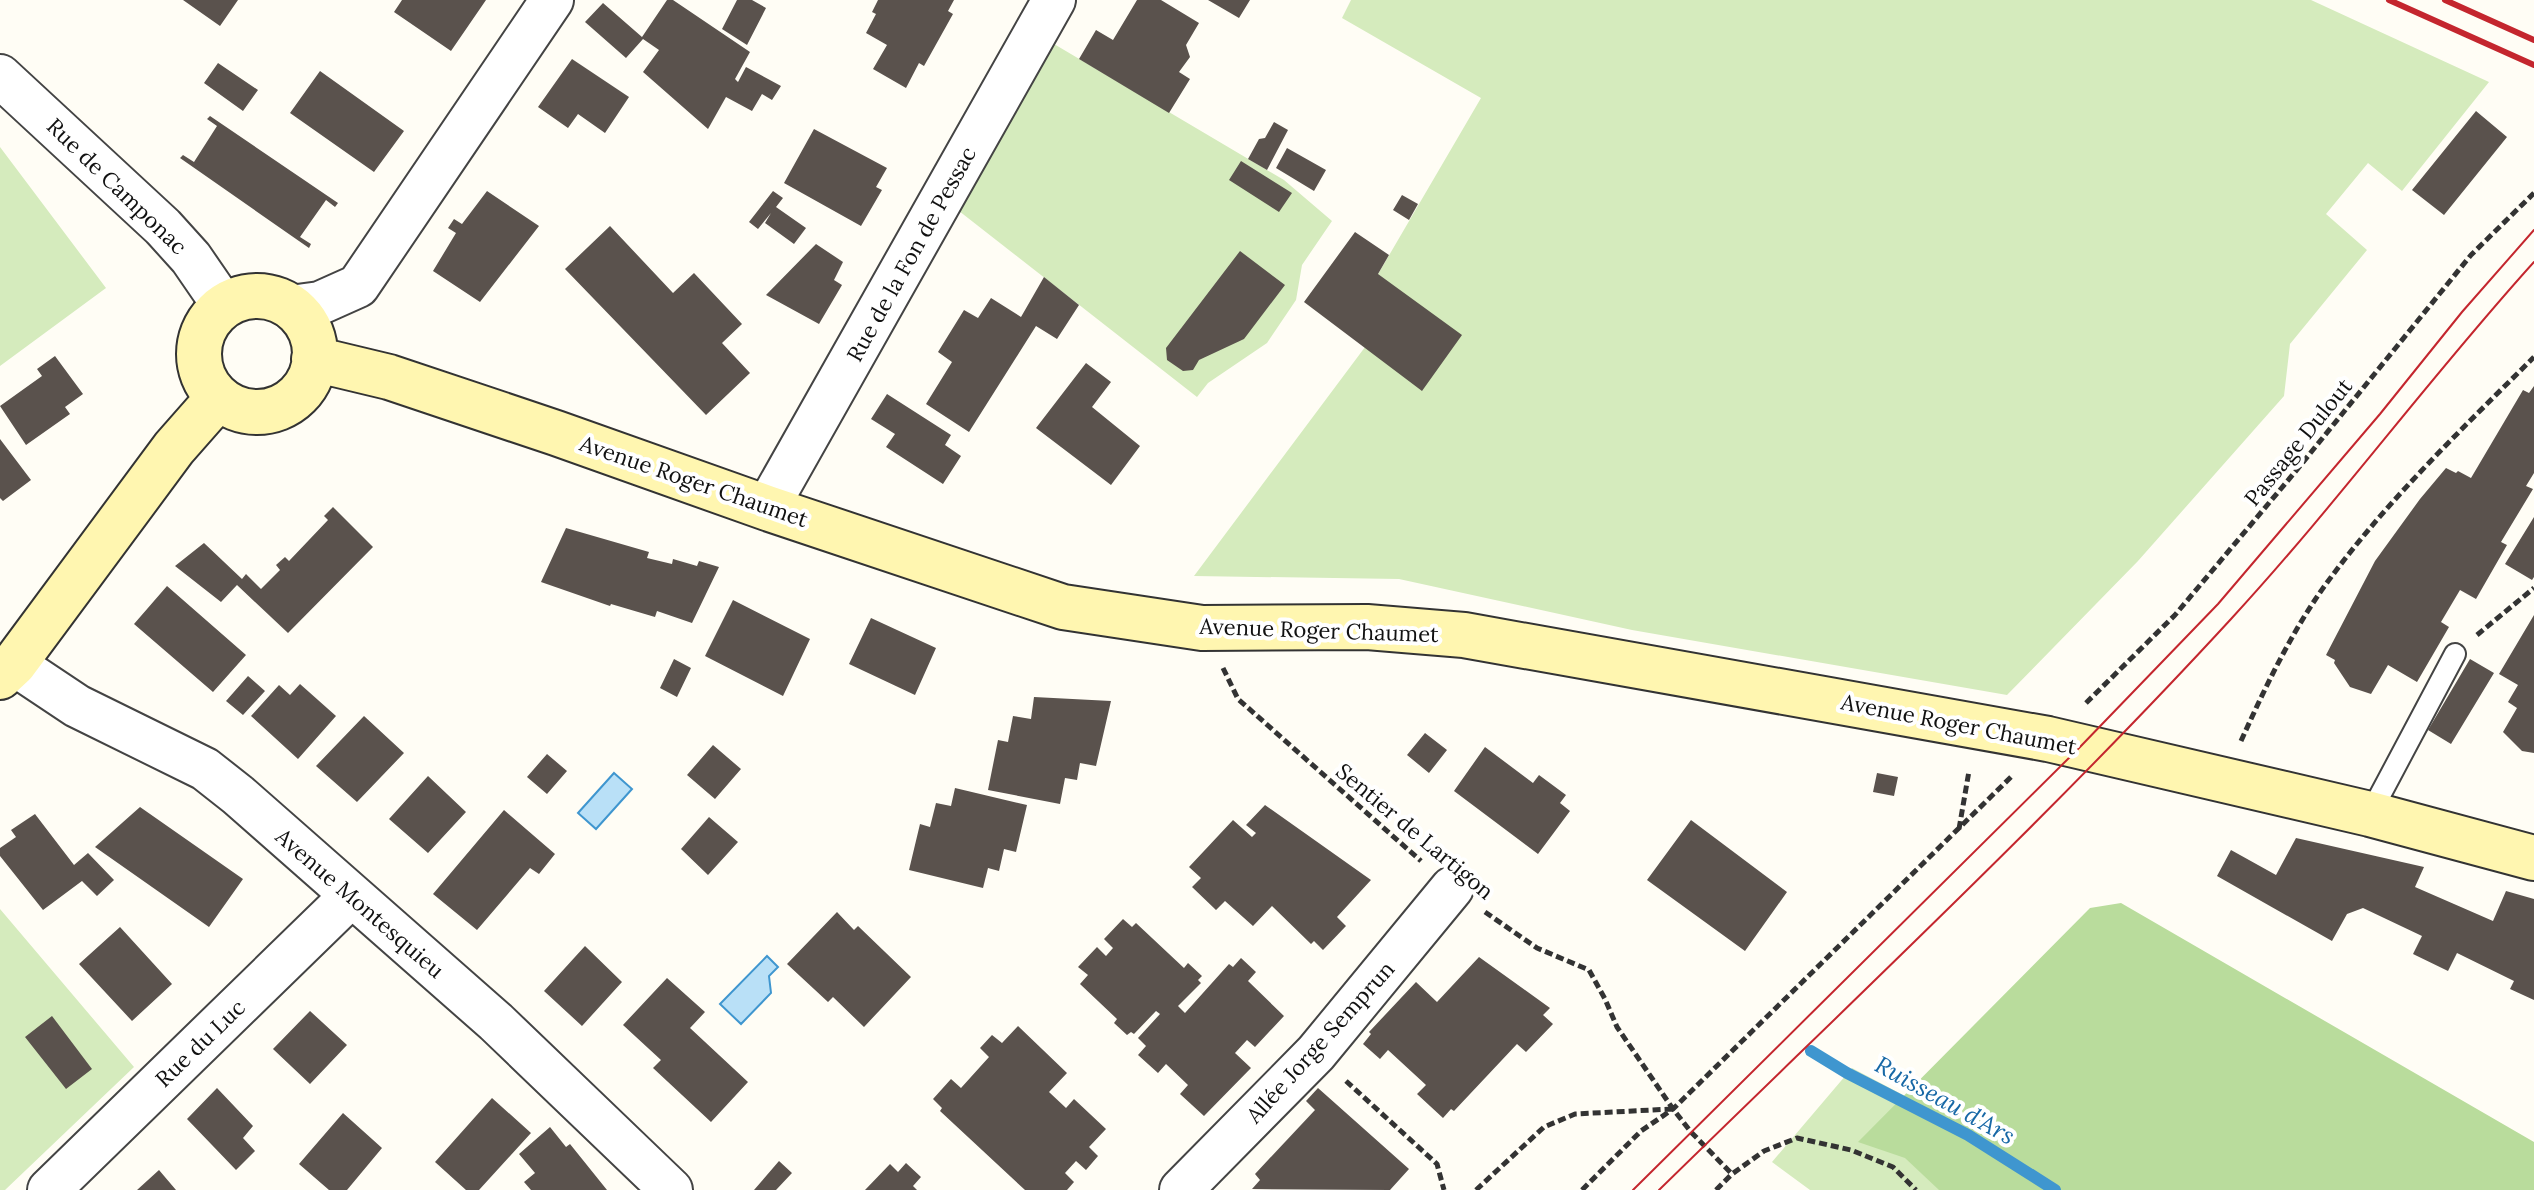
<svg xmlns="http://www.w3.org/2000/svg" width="2534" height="1190" viewBox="0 0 2534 1190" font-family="Lora,serif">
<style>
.green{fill:#d5ebbd}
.forest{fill:#b9dc9c}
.water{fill:#b9e0f7;stroke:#3f96cf;stroke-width:2}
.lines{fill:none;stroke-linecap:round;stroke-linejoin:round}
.stream{stroke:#3f96cf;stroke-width:12}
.building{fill:#5a524d}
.lane-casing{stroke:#444;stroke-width:24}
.street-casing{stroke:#444;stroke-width:46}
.secondary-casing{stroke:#333;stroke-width:48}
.path{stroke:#333;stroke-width:5;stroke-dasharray:8 4;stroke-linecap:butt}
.lane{stroke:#fff;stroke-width:20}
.street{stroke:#fff;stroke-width:42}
.secondary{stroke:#fff6b0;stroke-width:44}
.tram{stroke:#c4262e;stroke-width:2}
.rail{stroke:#c4262e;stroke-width:6}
.labels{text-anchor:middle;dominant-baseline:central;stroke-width:8;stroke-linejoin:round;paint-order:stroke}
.street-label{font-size:22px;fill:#111;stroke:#fff}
.water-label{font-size:24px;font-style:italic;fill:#1768a6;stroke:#fff}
</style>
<rect width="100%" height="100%" fill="#fffdf5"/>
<path class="green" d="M1351,0H2311L2489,82L2402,191L2368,163L2326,214L2367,250L2290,344L2284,396L2138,561L2007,695L1632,630L1399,579L1194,576L1383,323L1360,305L1481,98L1342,18Z
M1054,44L1284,180L1332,221L1302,265L1296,300L1267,343L1208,383L1197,397L959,211Z
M0,147L106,288L0,366Z
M0,909L134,1067L5,1190H0Z
M1852,1068L1979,1135L2065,1190H1810L1772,1162Z"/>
<path class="forest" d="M2121,903L2534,1142V1190H1939L1905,1158L1858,1142L2090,908Z"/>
<path class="water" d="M614,773L632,789L596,829L578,813Z
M767,956L778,967L769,976L771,993L741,1024L720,1004Z"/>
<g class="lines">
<path class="stream" d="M1811,1051L1847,1073L1968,1135L2055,1190"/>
</g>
<path class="building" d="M183,0H238L220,26Z
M402,0H486L451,51L394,12Z
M667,0H673L750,52L735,79L738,82L746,67L781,86L772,100L762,94L752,111L726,97L708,129L643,72L659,50L643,39L626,58L585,22L603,3L642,37Z
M737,0H752L766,8L747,45L722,29Z
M878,0H954L948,11L953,14L924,66L919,63L906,88L873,69L887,45L866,33L876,14L872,12Z
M1137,0H1161L1199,23L1186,45L1190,57L1179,72L1190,79L1169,113L1079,59L1096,30L1113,40Z
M1208,0H1250L1239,18Z
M572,59L629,97L605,133L578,114L568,128L538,107Z
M218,63L258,90L243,111L204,83Z
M320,71L404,131L374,172L290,113Z
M2476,111L2507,137L2444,215L2412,190Z
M210,116L338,203L335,207L326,200L300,237L311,244L309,248L180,158L183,155L194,162L217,126L207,119Z
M1274,122L1288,130L1267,170L1248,159L1259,139L1265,138Z
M814,129L887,168L876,187L882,190L861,226L784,183Z
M1287,148L1326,170L1314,191L1276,168Z
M1241,161L1292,193L1279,212L1229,180Z
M487,191L539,226L480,302L433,271L456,233L448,228L454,219L462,224Z
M773,191L783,198L776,207L806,228L794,244L765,223L771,213L758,229L749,222Z
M1402,195L1418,204L1409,220L1393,210Z
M610,226L673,293L694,273L742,324L722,343L750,373L706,415L565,269Z
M1355,232L1389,255L1378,274L1462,335L1422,391L1304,302Z
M816,244L843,262L834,280L842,285L819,324L766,295Z
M1240,251L1285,285L1244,339L1199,360L1193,370L1183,371L1167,360L1166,348Z
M1044,277L1079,305L1057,339L1036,326L969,432L926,404L952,362L938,352L964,310L978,318L991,298L1021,317Z
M55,356L83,394L65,407L70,414L26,445L0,406L42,376L37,369Z
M1086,363L1111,382L1092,407L1140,446L1111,485L1036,428Z
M2534,386V473L2526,486L2533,489L2501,542L2507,545L2476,599L2460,590L2441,622L2449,627L2417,682L2388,665L2371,694L2350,687L2334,663L2335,660L2326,655L2375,561L2420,499L2446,468L2456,473L2458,471L2471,478L2523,390L2529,393Z
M887,394L951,435L945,445L961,456L943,484L886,447L895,434L871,419Z
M0,439L31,480L3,501L0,498Z
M333,507L373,547L288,633L237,585L221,602L175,566L204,543L242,579L246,574L261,589L280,570L276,565L285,557L289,561L328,520L324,516Z
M2534,517V577L2532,580L2505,564Z
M566,528L649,552L647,558L672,564L673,559L697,566L699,561L719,567L692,623L657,611L655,617L611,604L610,606L541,582Z
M167,586L246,655L213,692L134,624Z
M733,600L810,639L783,696L705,656Z
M2534,615V753L2522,751L2503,732L2517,708L2508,702L2518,685L2499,674Z
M871,618L936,648L915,695L849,664Z
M674,659L691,668L677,697L660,688Z
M2470,659L2494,673L2451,744L2428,730Z
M248,676L265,691L243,715L226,701Z
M300,684L336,716L298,759L251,716L279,685L290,695Z
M1034,697L1111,701L1096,766L1080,763L1077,780L1065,778L1060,804L988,790L998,740L1008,742L1013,716L1031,719Z
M364,716L404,753L357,802L316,766Z
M1425,733L1447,750L1429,773L1407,755Z
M713,745L741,769L715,799L687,775Z
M1485,747L1533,783L1539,775L1566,795L1560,803L1570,811L1538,854L1454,791Z
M547,754L567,771L547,794L527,777Z
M1877,773L1898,777L1894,796L1873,792Z
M428,776L466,812L428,853L389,819Z
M955,788L1027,805L1016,852L1004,849L999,871L988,868L983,888L909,870L920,824L930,827L936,803L951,806Z
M1265,805L1371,880L1337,917L1346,926L1323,950L1314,941L1311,944L1272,906L1253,926L1225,901L1216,910L1192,887L1201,878L1189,867L1233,820L1252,837L1256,833L1246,825Z
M140,807L243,879L209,927L95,847Z
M504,810L555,854L539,874L530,868L477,930L433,894Z
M35,814L74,865L88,853L114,880L97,896L82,881L43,910L0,856V848L16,837L11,830Z
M709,817L738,842L708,875L681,849Z
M1691,820L1787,892L1745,951L1647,880Z
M2296,838L2424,867L2415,887L2493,921L2506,891L2534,899V1000L2510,989L2514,981L2457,953L2448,971L2413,954L2422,936L2363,908L2347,914L2332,941L2217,876L2231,850L2276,875Z
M837,912L854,930L858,926L911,977L864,1027L833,997L828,1002L787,964Z
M1123,919L1132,927L1136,923L1184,968L1188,963L1202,976L1198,980L1201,983L1178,1006L1185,1013L1229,964L1233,967L1241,958L1256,972L1248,981L1284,1016L1255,1047L1247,1040L1235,1053L1251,1068L1204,1116L1180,1094L1188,1085L1166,1064L1158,1073L1138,1055L1146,1046L1138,1038L1160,1014L1156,1011L1134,1034L1131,1032L1127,1035L1114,1023L1117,1019L1080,984L1088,975L1078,967L1097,947L1106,956L1113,948L1104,939Z
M120,927L172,984L132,1021L79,964Z
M585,946L622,982L582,1026L544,991Z
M1479,957L1550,1008L1543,1015L1553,1024L1526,1052L1517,1044L1454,1111L1451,1109L1443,1118L1417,1094L1426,1085L1388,1050L1380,1059L1363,1044L1371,1034L1369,1032L1416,982L1437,1002Z
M667,978L705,1012L690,1028L748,1082L711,1122L653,1068L661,1060L623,1025Z
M310,1011L347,1045L310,1084L273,1049Z
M52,1016L92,1069L66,1089L25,1037Z
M1018,1026L1067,1073L1049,1092L1066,1108L1074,1099L1106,1129L1089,1147L1098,1156L1086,1170L1076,1161L1065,1173L1074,1182L1067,1190H1025L940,1111L942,1108L933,1099L951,1079L961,1088L989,1057L980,1048L992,1035L1002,1043Z
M217,1088L253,1126L243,1138L255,1151L236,1170L187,1119Z
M1318,1088L1409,1169L1390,1190L1252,1189L1260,1180L1255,1174L1315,1110L1306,1101Z
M492,1098L531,1133L479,1190H466L435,1162Z
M343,1113L382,1148L347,1190H329L299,1164Z
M550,1127L566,1147L570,1144L607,1190H531L524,1182L535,1173L519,1154Z
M779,1161L792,1173L776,1190H754Z
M906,1163L921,1177L913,1186L917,1190H865L890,1164L898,1172Z
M159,1170L176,1190H137Z"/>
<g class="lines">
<defs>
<path id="lane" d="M2370,814L2455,654"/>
<path id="street" d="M0,76L163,227L191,258L224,306
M290,307L320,303L358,286L552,0
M767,508L1054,0
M14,664L77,706L205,769L238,795L496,1022L671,1190
M49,1190L351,896
M1181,1190L1316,1053L1452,888"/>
<path id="secondary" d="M199 354a58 58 0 1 1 116 0a58 58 0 1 1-116 0Z
M314,359L389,377L556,433L767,508L1063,607L1202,628L1367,627L1464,635L2048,739L2370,814L2534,858
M0,677L14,664L174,448L218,398"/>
</defs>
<use href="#lane" class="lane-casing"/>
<use href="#street" class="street-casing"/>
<use href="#secondary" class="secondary-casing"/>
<path class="path" d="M2477,635L2534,588
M1223,668L1238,699L1421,861
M2086,703L2175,615L2295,472L2471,255L2534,193
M2241,741C2264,690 2289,637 2321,591C2382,505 2460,431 2534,357
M1959,829L1969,771
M1485,912L1537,948L1589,970L1605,999L1617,1027L1673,1109L1691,1132L1732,1174L1764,1151L1797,1138L1851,1150L1893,1167L1916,1190
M1346,1081L1437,1164L1444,1190
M1476,1190L1544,1127L1575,1114L1672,1109
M1582,1190L1641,1131L1673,1109L2013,775
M1716,1190L1732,1174"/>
<use href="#lane" class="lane"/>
<use href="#street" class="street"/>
<use href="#secondary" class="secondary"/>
<path class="tram" d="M1633,1190L2080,747L2218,604L2380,414L2462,312L2534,230
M1659,1190C1851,1002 2049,817 2231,619C2337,504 2429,378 2534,262"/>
<path class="rail" d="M2389,0L2534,65
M2445,0L2534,40"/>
</g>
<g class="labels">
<g class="street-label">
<text transform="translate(117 186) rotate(44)">Rue de Camponac</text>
<text transform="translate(911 254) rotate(-61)">Rue de la Fon de Pessac</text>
<text transform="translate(2298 442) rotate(-51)">Passage Dulout</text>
<text transform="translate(694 481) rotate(19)">Avenue Roger Chaumet</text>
<text transform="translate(1319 630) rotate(2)">Avenue Roger Chaumet</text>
<text transform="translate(1959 724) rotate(11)">Avenue Roger Chaumet</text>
<text transform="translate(1415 831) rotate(40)">Sentier de Lartigon</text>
<text transform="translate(360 903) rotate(41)">Avenue Montesquieu</text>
<text transform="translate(1320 1042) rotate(-48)">Allée Jorge Semprun</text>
<text transform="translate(200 1043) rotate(-44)">Rue du Luc</text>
</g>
<g class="water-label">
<text transform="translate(1945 1100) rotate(29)">Ruisseau d'Ars</text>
</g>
</g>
</svg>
